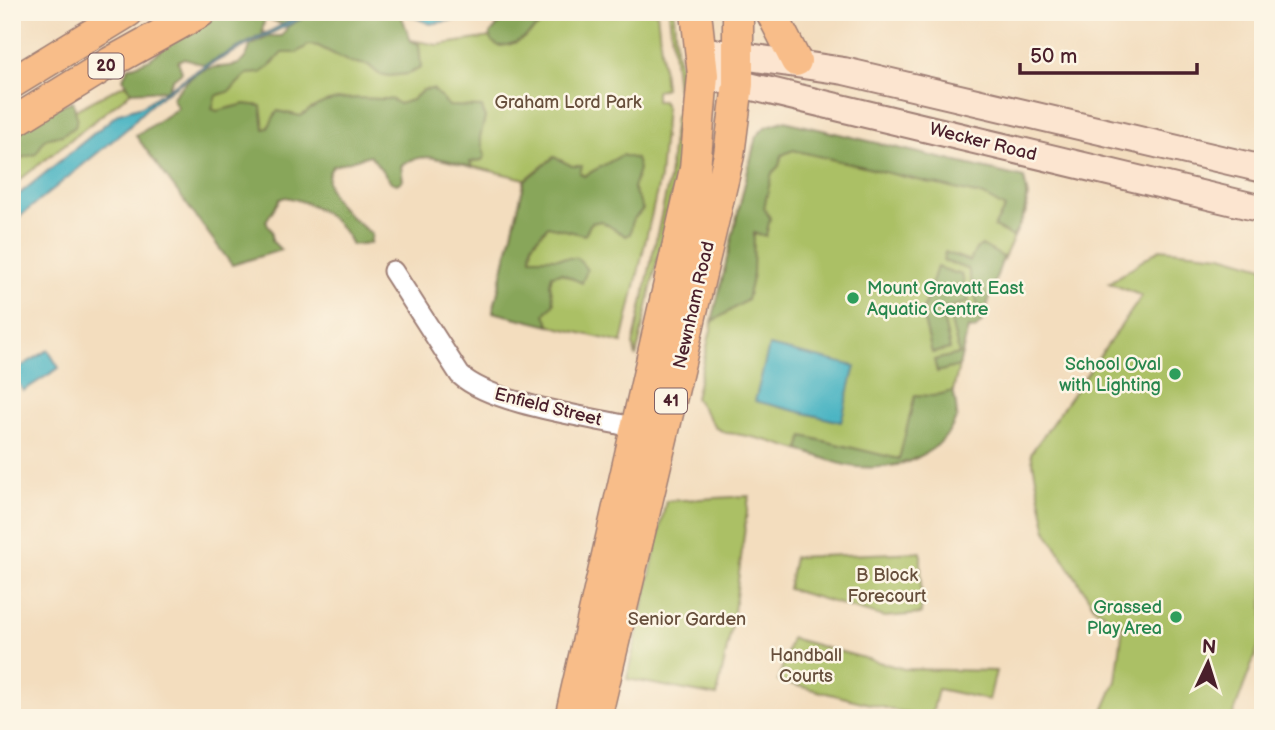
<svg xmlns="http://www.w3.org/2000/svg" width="1275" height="730" viewBox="0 0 1275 730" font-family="'Balsamiq Sans',sans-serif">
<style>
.green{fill:#abc065;stroke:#7a7048;stroke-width:2}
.forest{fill:#88a65a;stroke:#696242;stroke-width:2}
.water{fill:#46b3c2;stroke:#486976;stroke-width:2}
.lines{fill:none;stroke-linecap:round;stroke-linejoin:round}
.street-casing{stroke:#9e7e74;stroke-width:23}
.secondary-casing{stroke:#9e7e74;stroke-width:30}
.primary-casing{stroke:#9e7e74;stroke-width:33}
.street{stroke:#fff;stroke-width:19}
.secondary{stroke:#fce5d0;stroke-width:26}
.primary{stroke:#f8bd89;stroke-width:30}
.leisure-dot{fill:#2e9e5b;stroke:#fcf5e5;stroke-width:2.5}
.labels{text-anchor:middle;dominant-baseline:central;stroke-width:5;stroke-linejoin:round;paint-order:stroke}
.shield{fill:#fcf5e5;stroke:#7f5f63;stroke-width:2}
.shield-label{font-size:16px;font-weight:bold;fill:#4a1f2b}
.park-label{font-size:18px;fill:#674f3c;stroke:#fcf5e5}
.street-label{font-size:18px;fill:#4a1f2b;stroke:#fcf5e5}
.leisure-label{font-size:18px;fill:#27864d;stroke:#fcf5e5;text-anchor:end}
</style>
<rect width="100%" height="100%" fill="#fcf5e5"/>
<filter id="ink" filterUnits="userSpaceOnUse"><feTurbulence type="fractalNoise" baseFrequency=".0143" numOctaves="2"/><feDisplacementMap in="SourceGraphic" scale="14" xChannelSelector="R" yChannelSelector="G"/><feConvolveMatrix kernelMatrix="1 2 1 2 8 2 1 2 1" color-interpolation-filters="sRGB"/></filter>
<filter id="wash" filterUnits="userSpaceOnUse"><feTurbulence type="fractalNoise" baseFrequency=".00686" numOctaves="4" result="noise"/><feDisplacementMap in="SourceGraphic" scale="28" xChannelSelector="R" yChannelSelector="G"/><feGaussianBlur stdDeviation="1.57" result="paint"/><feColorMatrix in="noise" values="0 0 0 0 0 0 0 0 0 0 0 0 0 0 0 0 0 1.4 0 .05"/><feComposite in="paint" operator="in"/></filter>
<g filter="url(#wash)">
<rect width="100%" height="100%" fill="#f3ddbe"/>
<path class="green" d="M546,12H657L665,88L656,91V101H662L666,107L660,178L622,343L493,312L525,179L320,131L136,136L328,25L438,45L491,37Z
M669,12H674L676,50L685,87L677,88Z
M125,84L131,92L12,186V153L79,108Z
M683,107L679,160L636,357L633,345L669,179L675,116Z
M784,121L1024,178L1028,196L1026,212L996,274L982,322L975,329L968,328L953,391L957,416C902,516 807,439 726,433L716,428L695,398L756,137L765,127Z
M1160,249L1222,255L1263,267V634L1232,718H1100L1116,681L1123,626L1095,608L1047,532L1031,453L1142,296L1109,283Z
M749,496L733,620L717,696L627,679L666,501Z
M921,552V614L884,617L788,589L794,557Z
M791,638L904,669L996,671L989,700L938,689L931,718H926L778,681Z"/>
<path class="forest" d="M208,12H307L283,25L265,17L262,32L266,33L205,65L184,58L178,61L182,72L173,79L167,90L131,92L123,78L128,68L150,59Z
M314,12H400L411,41L419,44L421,68L408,74L389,76L379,74L368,65L349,62L318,46L309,45L296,53H282L269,67L261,73L247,74L230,91L216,96L212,109L217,111L245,104L261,106L264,129L268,128L277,111L301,116C330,92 355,99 391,99L399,104L412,100L423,90L433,89L449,106L482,107L485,118L480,137L485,156L482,160L470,162L472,167C447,161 423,149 401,166L403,180L397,184L391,182L370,155L333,166C313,191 355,221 372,234L370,243L352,245C342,221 312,201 285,197L280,199L266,221L272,232V241L281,250L232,265L136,136L178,108L172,98C181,87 192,74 206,69C226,63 243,74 250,46L270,36H282L288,26Z
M509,12H555C538,25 522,46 499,46L491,41L490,34Z
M73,101L77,118L75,127L62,135L45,139L36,154L21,158L12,169V123Z
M784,121L1024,178C1029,203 1025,215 1013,237L994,227L1005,208L984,196L793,150L782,155L779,166L772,173L764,208L770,218L766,236L754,233L753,274L747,300L712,322L756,137L765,127Z
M622,155L636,159L639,169L633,188L643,209L633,220L630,234L626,236L601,221L591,223L585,235L548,226L532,244L531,258H578L587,270L582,283L561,273L552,275L550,284L554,303L545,314L550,326L493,312L525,180L554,157L572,166H582L580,173L584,176Z
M982,245L1003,257L982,322L975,329L968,328L959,366L937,372L934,360L959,354L949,314L978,307L968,269L943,261L945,252L970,261L976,249Z
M937,267L962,275L969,302L941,309L950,349L932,353L922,312Z
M953,391C955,399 958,410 956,418C941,460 884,474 845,465C829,461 815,454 799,450L803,436L899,459L915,395L933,396Z"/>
<path class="water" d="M307,12H314C260,40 165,80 129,127L12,223V200L119,113L142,106L205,65Z
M402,12H504L430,24Z
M769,346L855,366L841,422L755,401Z
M48,350L59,368L23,391L12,372Z"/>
</g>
<g filter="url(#ink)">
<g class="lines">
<defs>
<path id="street" d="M393,271L460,375C493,405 591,417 637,428"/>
<path id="secondary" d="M701,50L844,71L1263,169
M703,75L1263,209"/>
<path id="primary" d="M771,12L796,61
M12,83L128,12
M12,123L111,62L201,12
M570,718L695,169L703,75L696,12
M596,718L729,155L738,84V12"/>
</defs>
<use href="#street" class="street-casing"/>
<use href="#secondary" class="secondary-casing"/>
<use href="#primary" class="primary-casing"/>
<use href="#street" class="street"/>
<use href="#secondary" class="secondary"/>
<use href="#primary" class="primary"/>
</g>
</g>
<g class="leisure-dot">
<circle cx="853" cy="298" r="7"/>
<circle cx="1175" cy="374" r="7"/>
<circle cx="1176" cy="617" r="7"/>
</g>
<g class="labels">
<g class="shield">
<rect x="88.5" y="53.5" width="35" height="25" rx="5"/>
<rect x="655" y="388.5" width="32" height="25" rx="5"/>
</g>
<g class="shield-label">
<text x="106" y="66">20</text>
<text x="671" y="401">41</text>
</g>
<g class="park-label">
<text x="568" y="102">Graham Lord Park</text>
<text x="887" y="575">B Block<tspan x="887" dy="21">Forecourt</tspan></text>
<text x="687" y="619">Senior Garden</text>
<text x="806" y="655">Handball<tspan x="806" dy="21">Courts</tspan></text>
</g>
<g class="street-label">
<text transform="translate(983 142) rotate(14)">Wecker Road</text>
<text transform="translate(694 305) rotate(-77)">Newnham Road</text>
<text transform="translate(548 407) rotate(14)">Enfield Street</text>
</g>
<g class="leisure-label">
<text x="867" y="288" text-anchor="start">Mount Gravatt East<tspan x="867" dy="21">Aquatic Centre</tspan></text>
<text x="1161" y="364">School Oval<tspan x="1161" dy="21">with Lighting</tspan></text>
<text x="1162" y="607">Grassed<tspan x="1162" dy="21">Play Area</tspan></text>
</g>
</g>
<rect width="1275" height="730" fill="none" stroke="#fcf5e5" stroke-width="42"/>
<g transform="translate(1208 663) rotate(4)" stroke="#fcf5e5" stroke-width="5" paint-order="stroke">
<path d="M0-5L12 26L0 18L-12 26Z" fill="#4a1f2b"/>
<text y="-10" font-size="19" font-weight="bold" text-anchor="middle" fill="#4a1f2b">N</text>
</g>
<path d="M1020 63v10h177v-10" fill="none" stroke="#4a1f2b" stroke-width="3.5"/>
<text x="1030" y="63" font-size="21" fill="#4a1f2b" stroke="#fcf5e5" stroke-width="5" paint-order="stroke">50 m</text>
</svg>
